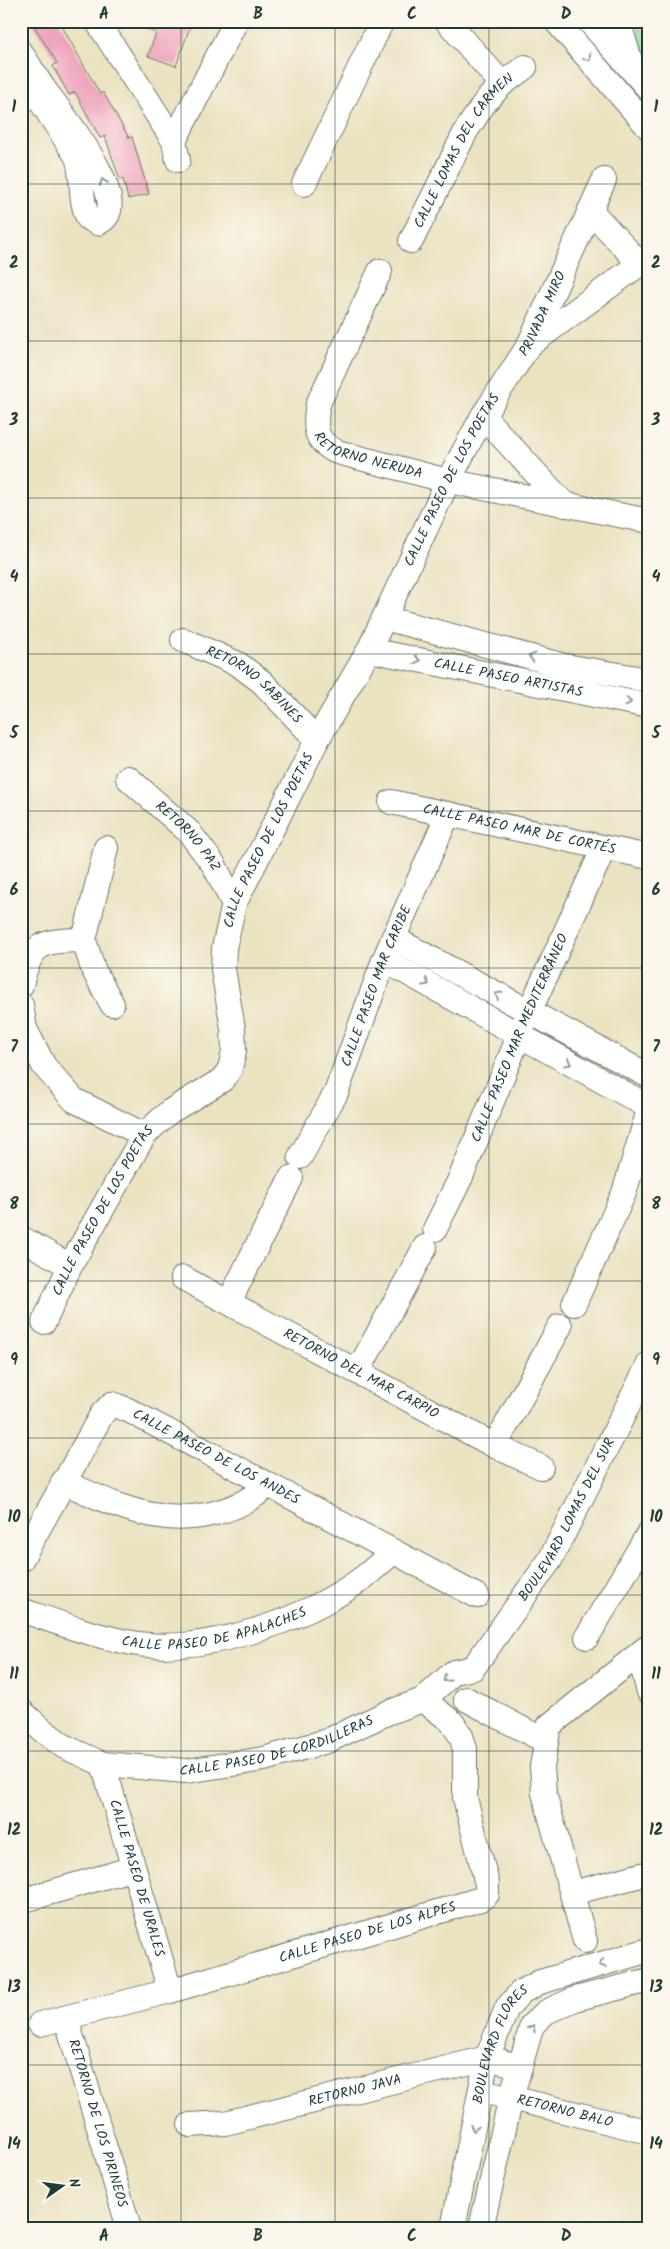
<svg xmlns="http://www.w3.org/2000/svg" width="670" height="2249" viewBox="0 0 670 2249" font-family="Kalam,sans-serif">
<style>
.green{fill:#86d798;stroke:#528a66}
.building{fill:#ee9cb9}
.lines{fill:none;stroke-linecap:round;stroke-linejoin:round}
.minor-casing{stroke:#667765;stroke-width:26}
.minor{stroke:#fff;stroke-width:24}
.oneway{stroke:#8f9e9a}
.grid{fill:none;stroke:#1f3d34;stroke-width:1;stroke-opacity:0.55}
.labels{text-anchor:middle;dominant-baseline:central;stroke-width:4;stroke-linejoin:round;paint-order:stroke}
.street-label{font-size:14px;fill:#1f3d34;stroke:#fbf7ec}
.neatline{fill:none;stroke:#1f3d34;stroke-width:2}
.grid-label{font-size:16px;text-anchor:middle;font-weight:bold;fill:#1f3d34}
</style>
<rect width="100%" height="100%" fill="#fbf7ec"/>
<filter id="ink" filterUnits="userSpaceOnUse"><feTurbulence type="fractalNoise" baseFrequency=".02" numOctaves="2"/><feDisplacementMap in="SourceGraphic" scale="10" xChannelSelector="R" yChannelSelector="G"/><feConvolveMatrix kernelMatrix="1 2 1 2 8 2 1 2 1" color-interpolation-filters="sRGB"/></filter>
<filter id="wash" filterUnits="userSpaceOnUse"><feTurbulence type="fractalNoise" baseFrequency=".0096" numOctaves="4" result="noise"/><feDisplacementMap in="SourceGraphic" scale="20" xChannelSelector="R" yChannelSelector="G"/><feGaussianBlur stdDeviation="1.12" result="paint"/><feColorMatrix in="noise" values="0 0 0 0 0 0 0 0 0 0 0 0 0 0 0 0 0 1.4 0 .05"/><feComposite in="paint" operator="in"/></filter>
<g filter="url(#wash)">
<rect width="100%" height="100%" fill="#ebe2c1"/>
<path class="green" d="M638,25L649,39V57L639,41Z"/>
<g id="blocks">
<path class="building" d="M31,21H59L100,94L103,92L129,138L132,137L149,194L128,199L123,179L120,180L105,136L100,138L75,92L69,95L53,66L57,63Z
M129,21H192L176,66L148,56L156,33Z"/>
</g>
</g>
<g filter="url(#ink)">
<use href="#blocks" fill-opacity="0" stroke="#667765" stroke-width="1"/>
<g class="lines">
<defs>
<g id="minor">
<path d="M97,21L174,141L178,160"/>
<path d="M447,21L502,84"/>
<path d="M556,21L649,128"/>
<path d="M589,21L649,89"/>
<path d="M618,21L630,60"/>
<path d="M21,53C29,65 36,77 44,89C57,107 141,209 97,223L88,218C79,199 84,177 77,157L21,71"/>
<path d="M174,141L236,21"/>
<path d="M304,184L382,21"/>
<path d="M590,210L640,264"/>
<path id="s1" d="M411,241L466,131L485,102L502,84L525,67"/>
<path id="s2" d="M380,271L318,404C314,427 314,441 337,452L448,481L649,521"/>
<path d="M529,345L649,257"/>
<path d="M483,416L565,505"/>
<path d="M384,618L565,666L649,680"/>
<path id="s3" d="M183,640L238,664L262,682L317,740"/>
<path id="s4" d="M369,650L649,706"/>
<path id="s5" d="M128,778L189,832L214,865L234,904"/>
<path id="s6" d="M391,802L649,857"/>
<path d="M106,848L84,940L93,969L112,1004"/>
<path d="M393,938L649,1076"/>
<path d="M384,960L649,1107"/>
<path d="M21,985C31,941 42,941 84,940"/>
<path d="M21,1005L25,1029L44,1066L74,1100L144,1135"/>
<path id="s7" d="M300,1157L336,1093L384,960L448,814"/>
<path id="s8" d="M435,1229L460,1179L529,1012L604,848"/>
<path d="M21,1238L70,1266"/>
<path id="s9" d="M183,1278L495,1446L541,1467"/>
<path d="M229,1302L291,1178"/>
<path d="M574,1304L624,1193L649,1110"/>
<path id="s10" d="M44,1322L70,1266L144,1135L169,1112L222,1080L230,1069L234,1051L233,1029L223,969L224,948L234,904L317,740L369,650L448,481L483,416L529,345L604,180"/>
<path d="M358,1371L425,1247"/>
<path d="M495,1446L560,1326"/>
<path d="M63,1482C92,1494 122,1510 153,1515C193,1523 239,1512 268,1485"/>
<path id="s11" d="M21,1560L102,1414L112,1404L128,1410L477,1596"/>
<path id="s12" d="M21,1610C56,1622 91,1635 127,1642C199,1657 307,1621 364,1577C374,1569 384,1560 393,1552"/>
<path d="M587,1637L649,1533"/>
<path d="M639,1654L649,1692"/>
<path id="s13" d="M473,1668L550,1560L649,1364"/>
<path d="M466,1699L545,1741"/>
<path id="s14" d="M21,1711L42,1730L65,1747L103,1764L186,1771L264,1759L327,1741L387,1713L423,1700L454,1672L473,1668"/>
<path id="s15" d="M103,1764L170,1991"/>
<path d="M572,1893L649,1873"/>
<path d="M21,1901L134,1868"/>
<path d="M585,1941L544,1793L542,1767L549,1726L649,1646"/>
<path id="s16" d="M66,2018L129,2228"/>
<path id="s17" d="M40,2024L170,1991L481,1899L487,1894V1884L465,1798V1749L461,1736L451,1721L423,1700"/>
<path id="s18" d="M495,2094L649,2132"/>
<path id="s19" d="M190,2125L225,2123L487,2058L519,2066"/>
<path id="s20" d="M453,2228L487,2058L507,2008L521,1992L540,1982L649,1950"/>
<path d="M481,2228L511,2098L532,2025L546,2012L575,1999L649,1980"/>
</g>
</defs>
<use href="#minor" class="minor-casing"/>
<use href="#minor" class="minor"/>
</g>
<defs><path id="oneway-chevron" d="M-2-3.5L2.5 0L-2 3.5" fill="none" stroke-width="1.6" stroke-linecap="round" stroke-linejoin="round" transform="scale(1.25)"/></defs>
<g class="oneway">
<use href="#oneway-chevron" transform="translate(588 58) rotate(49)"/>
<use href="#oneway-chevron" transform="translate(103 182) rotate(-110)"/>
<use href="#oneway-chevron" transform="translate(532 657) rotate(-165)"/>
<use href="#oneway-chevron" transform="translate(417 660) rotate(11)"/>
<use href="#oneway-chevron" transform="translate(628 702) rotate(10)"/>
<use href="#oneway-chevron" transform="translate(426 983) rotate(29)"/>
<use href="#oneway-chevron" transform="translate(498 995) rotate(-151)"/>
<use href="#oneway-chevron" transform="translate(568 1063) rotate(29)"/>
<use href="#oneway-chevron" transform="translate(446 1679) rotate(138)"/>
<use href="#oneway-chevron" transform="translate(602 1964) rotate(163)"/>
<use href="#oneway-chevron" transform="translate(532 2028) rotate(-61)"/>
<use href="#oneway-chevron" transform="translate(474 2128) rotate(102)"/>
</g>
</g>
<path class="grid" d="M181,21V2228M335,21V2228M489,21V2228M21,184H649M21,341H649M21,498H649M21,654H649M21,811H649M21,968H649M21,1124H649M21,1281H649M21,1438H649M21,1595H649M21,1751H649M21,1908H649M21,2065H649"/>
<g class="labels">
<g class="street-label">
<text stroke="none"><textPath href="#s1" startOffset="105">CALLE LOMAS DEL CARMEN</textPath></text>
<text stroke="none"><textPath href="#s10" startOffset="1156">PRIVADA MIRO</textPath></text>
<text stroke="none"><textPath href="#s2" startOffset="234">RETORNO NERUDA</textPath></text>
<text stroke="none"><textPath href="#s10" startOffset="966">CALLE PASEO DE LOS POETAS</textPath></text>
<text stroke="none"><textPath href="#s4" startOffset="142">CALLE PASEO ARTISTAS</textPath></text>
<text stroke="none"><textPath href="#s3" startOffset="85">RETORNO SABINES</textPath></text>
<text stroke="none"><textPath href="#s6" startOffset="131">CALLE PASEO MAR DE CORTÉS</textPath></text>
<text stroke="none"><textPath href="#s5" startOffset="84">RETORNO PAZ</textPath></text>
<text stroke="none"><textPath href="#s10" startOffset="561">CALLE PASEO DE LOS POETAS</textPath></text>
<text stroke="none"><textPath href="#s7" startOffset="188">CALLE PASEO MAR CARIBE</textPath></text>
<text stroke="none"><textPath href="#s8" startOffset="209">CALLE PASEO MAR MEDITERRÁNEO</textPath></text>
<text stroke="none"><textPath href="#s10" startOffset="126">CALLE PASEO DE LOS POETAS</textPath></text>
<text stroke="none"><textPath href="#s9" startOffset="202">RETORNO DEL MAR CARPIO</textPath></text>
<text stroke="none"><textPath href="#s11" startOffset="298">CALLE PASEO DE LOS ANDES</textPath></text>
<text stroke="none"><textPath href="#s13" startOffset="176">BOULEVARD LOMAS DEL SUR</textPath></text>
<text stroke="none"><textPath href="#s12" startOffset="200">CALLE PASEO DE APALACHES</textPath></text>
<text stroke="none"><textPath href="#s14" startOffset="276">CALLE PASEO DE CORDILLERAS</textPath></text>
<text stroke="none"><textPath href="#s15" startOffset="119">CALLE PASEO DE URALES</textPath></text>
<text stroke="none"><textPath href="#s17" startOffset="340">CALLE PASEO DE LOS ALPES</textPath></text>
<text stroke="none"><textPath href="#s20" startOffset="191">BOULEVARD FLORES</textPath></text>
<text stroke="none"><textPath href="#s19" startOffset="169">RETORNO JAVA</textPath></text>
<text stroke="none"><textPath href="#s18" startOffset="72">RETORNO BALO</textPath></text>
<text stroke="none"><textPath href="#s16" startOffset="110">RETORNO DE LOS PIRINEOS</textPath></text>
</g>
</g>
<rect width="670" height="2249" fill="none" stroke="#fbf7ec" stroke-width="55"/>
<g transform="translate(62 2186) rotate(76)" stroke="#fbf7ec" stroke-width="4" paint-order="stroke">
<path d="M0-4L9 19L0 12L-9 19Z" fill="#1f3d34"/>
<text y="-8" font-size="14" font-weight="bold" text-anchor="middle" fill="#1f3d34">N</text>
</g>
<rect x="28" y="28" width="614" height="2194" class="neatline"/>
<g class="grid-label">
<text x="104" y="19">A</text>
<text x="258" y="19">B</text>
<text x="412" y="19">C</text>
<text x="566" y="19">D</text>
<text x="14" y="112">1</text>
<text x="656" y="112">1</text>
<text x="14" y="268">2</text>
<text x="656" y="268">2</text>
<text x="14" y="425">3</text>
<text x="656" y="425">3</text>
<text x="14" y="582">4</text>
<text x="656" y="582">4</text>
<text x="14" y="738">5</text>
<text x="656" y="738">5</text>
<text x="14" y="895">6</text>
<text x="656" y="895">6</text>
<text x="14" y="1052">7</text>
<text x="656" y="1052">7</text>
<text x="14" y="1209">8</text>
<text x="656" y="1209">8</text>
<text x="14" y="1365">9</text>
<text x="656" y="1365">9</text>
<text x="14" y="1522">10</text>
<text x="656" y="1522">10</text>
<text x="14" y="1679">11</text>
<text x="656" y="1679">11</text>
<text x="14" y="1835">12</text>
<text x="656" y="1835">12</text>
<text x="14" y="1992">13</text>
<text x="656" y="1992">13</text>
<text x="14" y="2149">14</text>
<text x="656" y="2149">14</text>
<text x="104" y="2241">A</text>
<text x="258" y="2241">B</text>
<text x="412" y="2241">C</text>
<text x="566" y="2241">D</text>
</g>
</svg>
